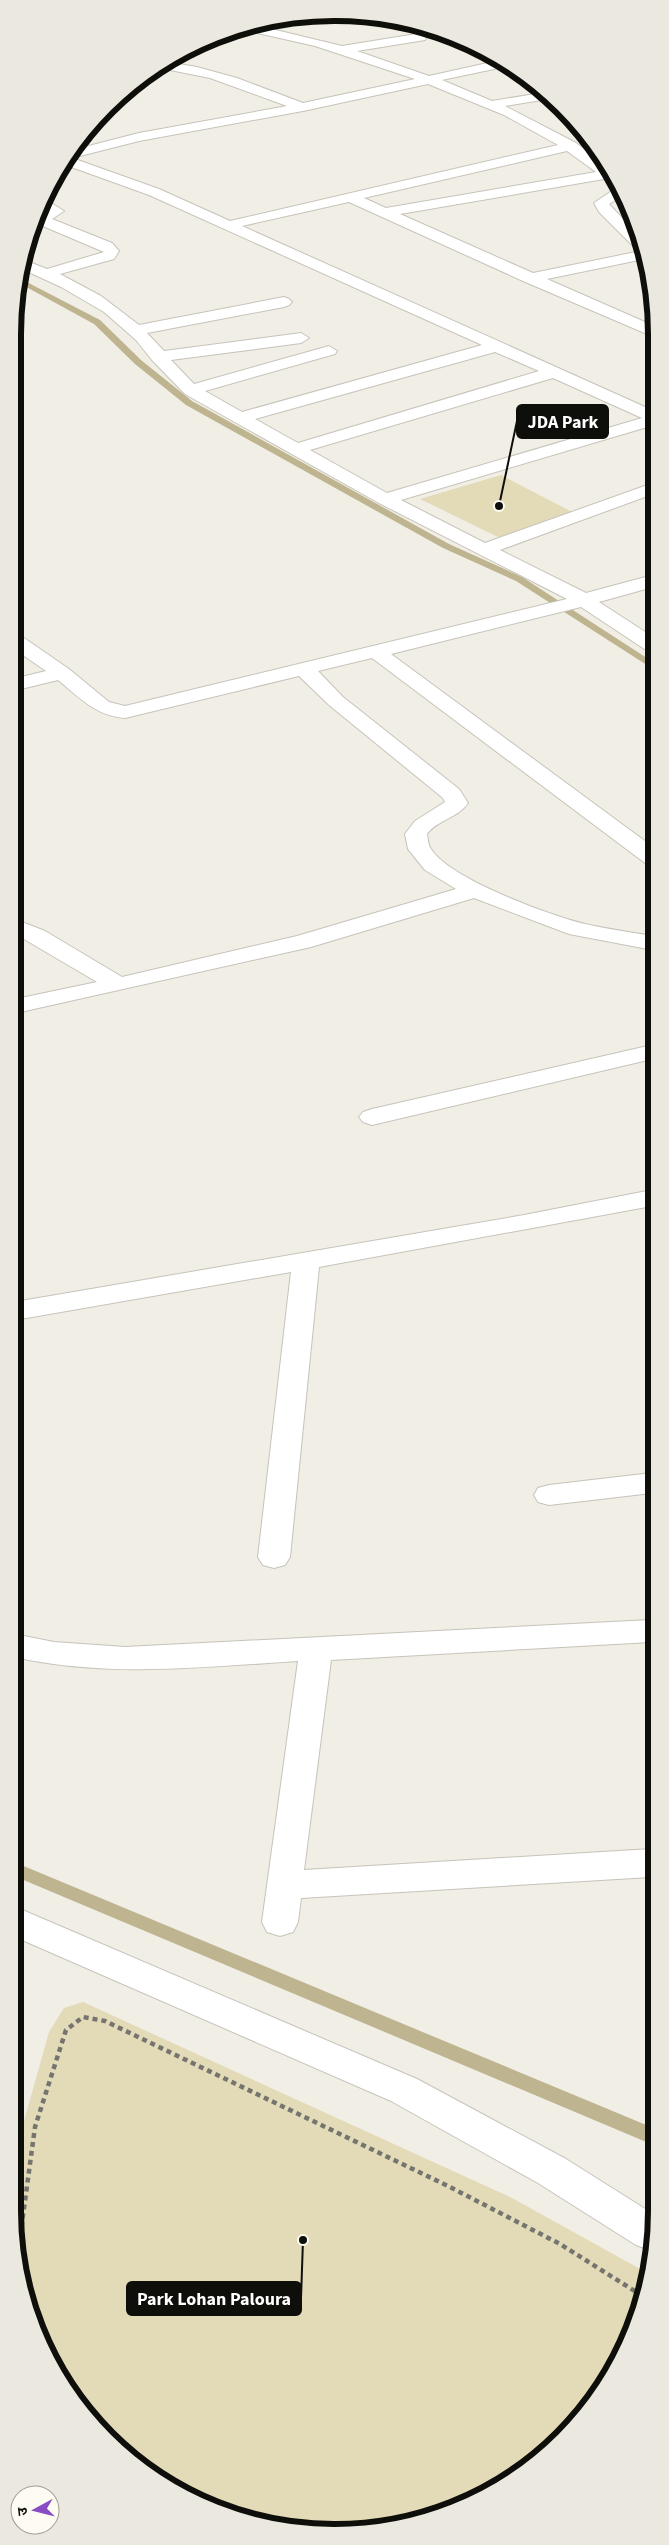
<svg xmlns="http://www.w3.org/2000/svg" width="669" height="2545" viewBox="0 0 669 2545" font-family="'Source Sans 3','Noto Sans Devanagari',sans-serif">
<style>
.green{fill:#e3dab8}
.lines{fill:none;stroke-linecap:round;stroke-linejoin:round}
.stream{fill:#beb490;fill-rule:evenodd}
.minor-casing{stroke:#c6c3ba;stroke-width:2}
.path{stroke:#76746e;stroke-width:4.5;stroke-dasharray:5 4;stroke-linecap:butt}
.minor{fill:#fff;fill-rule:evenodd}
.rim{fill:none;stroke:#0e0e0a;stroke-width:6}
.leader{fill:none;stroke:#0e0e0a;stroke-width:2}
.callout-dot{fill:#0e0e0a;stroke:#fefcf2;stroke-width:2}
.callout{fill:#0e0e0a;stroke:#0e0e0a;stroke-width:2}
.callout-label{font-size:18px;text-anchor:middle;font-weight:bold;fill:#fff}
</style>
<rect width="100%" height="100%" fill="#f1eee5"/>
<path class="green" d="M501,475L576,514L502,539L420,499Z
M83,2002L512,2198L642,2270L649,2276L602,2389L530,2466L418,2521L313,2532L192,2499L93,2423L37,2333L13,2210L17,2146L49,2032L64,2008Z"/>
<g class="lines">
<path class="stream" d="M19,278L100,320L141,360L192,401L449,544L522,577L653,662V669L516,581L443,548L186,405L135,364L94,324L19,283Z
M14,1862L651,2127V2144L14,1876Z"/>
<defs>
<path id="minor" d="M255,25L342,46L416,34L419,27L429,31L425,40L357,51L429,76L501,60L508,66L442,80L492,101L541,93L548,99L505,106L576,143L606,166L619,186L612,185L604,179L400,214L533,273L641,251L644,259L547,279L654,326V337L523,281L349,202L242,226L654,411V425L401,500L485,543L653,483V494L500,550L586,593L653,575V587L599,602L653,637V652L646,650L581,607L391,654L653,847V865L645,863L372,658L318,671L343,697L459,789L468,803C458,818 437,820 427,834C428,839 428,845 431,849C450,879 549,915 585,924C607,929 630,932 653,936V950L569,934L474,898L311,947L16,1013V999L97,982L17,935V920L45,931L122,977L297,936L456,889L425,870L408,849L405,834L415,821L445,802L443,798L329,705L299,676L125,718C96,716 80,698 58,680L17,690V678L46,671L17,651V636L24,638L69,669L109,702L125,706L567,599L379,503L185,394L152,360L136,340L104,312L61,287L20,268L24,260L47,269L104,252L38,224L46,211L44,210L48,201L64,211L52,219L112,243L119,251L114,259L60,274L101,296L139,325L284,297L289,299L292,302L289,305L284,307L147,333L164,351L301,333L309,338L301,343L171,360L194,384L329,346L337,351L335,354L205,391L242,412L482,345L149,195L63,164L73,150L139,133L287,106L210,78L155,67L167,62L197,67L237,78L303,103L415,79L315,46L244,30ZM428,84L504,115L558,145L230,221L159,189L72,158L139,141L303,111ZM567,151L596,172L386,208L364,198ZM495,352L539,371L298,443L255,419ZM553,378L642,418L387,493L310,450Z
M619,186L624,195L609,204L635,232L640,248L634,247L599,212L594,203Z
M652,1045V1059L372,1125L363,1122L359,1117L363,1112L372,1109Z
M652,1190V1206L319,1267L290,1557L285,1565L274,1568L263,1565L258,1557L291,1272L15,1320V1302L524,1215Z
M652,1473V1493L549,1505L538,1502L534,1495L538,1488L549,1485Z
M651,1620V1642L331,1660L304,1870L651,1849V1877L301,1898L298,1922L293,1932L280,1936L267,1932L262,1922L298,1661C203,1667 109,1678 14,1657V1634L54,1642L125,1647Z
M13,1906L417,2079L566,2159L650,2212V2250L636,2245L538,2183L391,2101L13,1936Z"/>
</defs>
<use href="#minor" class="minor-casing"/>
<path class="path" d="M19,2245L35,2127L66,2030L83,2017L105,2021L448,2186L560,2244L641,2295"/>
<use href="#minor" class="minor"/>
</g>
<path d="M0 0H669V2545H0ZM334 21H335A313 313 0 0 1 648 334V2211A313 313 0 0 1 335 2524H334A313 313 0 0 1 21 2211V334A313 313 0 0 1 334 21Z" fill="#ebe9df" fill-rule="evenodd"/>
<path class="rim" d="M334 21H335A313 313 0 0 1 648 334V2211A313 313 0 0 1 335 2524H334A313 313 0 0 1 21 2211V334A313 313 0 0 1 334 21Z"/>
<path class="leader" d="M499 506L517 421M303 2240L301 2298"/>
<g class="callout-dot">
<circle cx="499" cy="506" r="5"/>
<circle cx="303" cy="2240" r="5"/>
</g>
<g class="callout">
<rect x="517" y="405" width="91" height="33" rx="5"/>
<rect x="127" y="2282" width="174" height="33" rx="5"/>
</g>
<g class="callout-label">
<text x="563" y="428">JDA Park</text>
<text x="214" y="2305">Park Lohan Paloura</text>
</g>
<g transform="translate(35 2510) rotate(263)"><circle r="24" fill="#fefcf2" stroke="#9e9d95"/>
<path d="M0-4L9 19L0 12L-9 19Z" fill="#884dc3"/>
<text y="-8" font-size="14" font-weight="bold" text-anchor="middle" fill="#0e0e0a">उ</text>
</g>
</svg>
